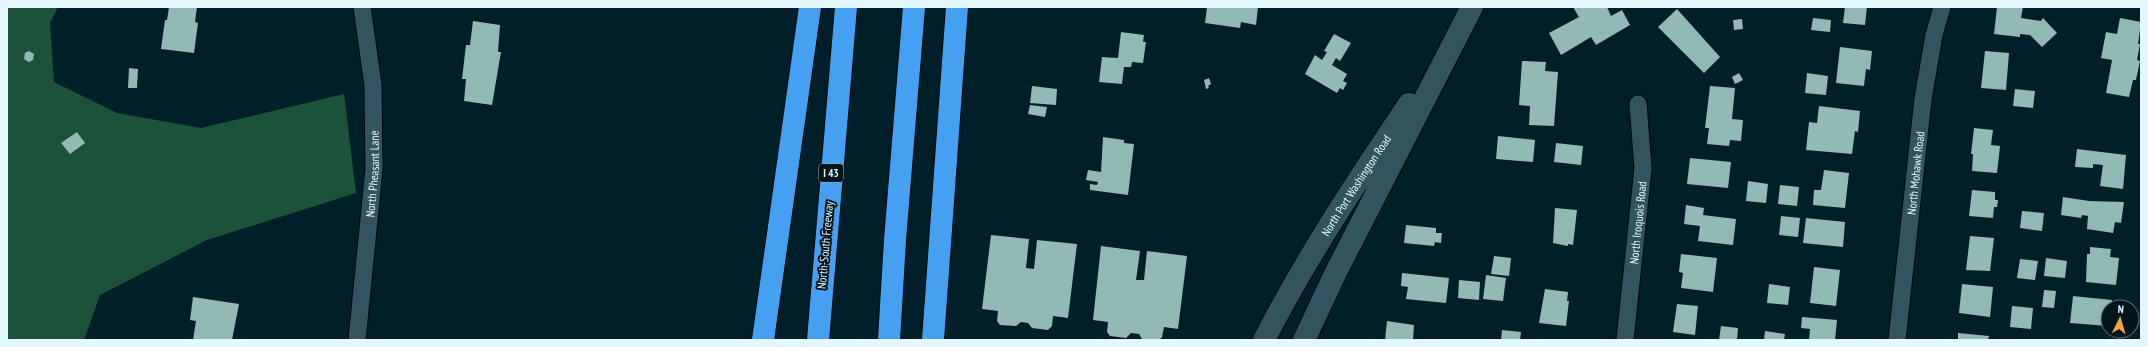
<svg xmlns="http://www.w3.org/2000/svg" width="2148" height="347" viewBox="0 0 2148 347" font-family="'PT Sans Narrow',sans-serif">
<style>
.forest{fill:#1c5239}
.building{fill:#92b9b6}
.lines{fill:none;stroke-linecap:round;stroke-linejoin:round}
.minor-casing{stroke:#00080e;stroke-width:19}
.secondary-casing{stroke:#00080e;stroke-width:24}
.motorway-casing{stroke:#00080e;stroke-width:24}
.minor{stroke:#33545e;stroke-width:17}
.secondary{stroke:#33545e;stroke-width:22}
.motorway{stroke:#45a0f2;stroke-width:22}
.labels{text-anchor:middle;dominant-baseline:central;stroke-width:4;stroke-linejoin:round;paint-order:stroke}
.shield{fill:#00151c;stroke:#a0b3ba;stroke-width:1}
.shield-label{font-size:11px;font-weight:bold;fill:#e4f7fd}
.street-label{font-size:12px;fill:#e4f7fd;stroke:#00151c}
</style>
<rect width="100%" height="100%" fill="#001f28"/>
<path class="forest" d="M7,7H58L50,23L54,82L117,113L201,128L344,94L356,193L207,240L100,295L84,340H7Z"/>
<path class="building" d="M169,7H197L195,22L198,23L194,53L161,49L165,20H167Z
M1207,7H1258L1256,25L1241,22L1240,28L1205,23Z
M1573,7H1607L1611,16L1622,10L1630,25L1596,45L1591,37L1561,55L1549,33L1579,17Z
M1845,7H1867L1865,25L1843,23Z
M1997,7H2023L2021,18L2041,21L2043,18L2057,33L2042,47L2030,35L2020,34V37L1994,34Z
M1677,9L1720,57L1704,73L1658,27Z
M1813,18L1831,20L1830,32L1811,30Z
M2120,18L2141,22L2138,44H2140L2137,60L2140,61L2136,80H2133L2129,97L2106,93L2112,60L2101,58L2106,32L2117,34Z
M1742,19L1743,29L1734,30L1733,20Z
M473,21L500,25L498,52H501L492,105L464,101L466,79H462L466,45H470Z
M1121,32L1144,35L1143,42H1146L1143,63L1132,62L1131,67H1124L1122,84L1099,82L1102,57L1118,58Z
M1334,34L1351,43L1340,61L1336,58L1332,65L1347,74L1343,81L1347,83L1343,90L1340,88L1337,93L1305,74L1315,55L1322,60L1327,52L1324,51Z
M1840,47L1872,51L1870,70L1866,69L1864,86L1836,83Z
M29,51L34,54L33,60L29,62L24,59L25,53Z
M1985,51L2009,53L2006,90L1981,88Z
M1522,61L1546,62L1545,71L1558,72L1554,126L1529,125L1530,106L1519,105Z
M129,68L138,69L137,88H128Z
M1739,73L1743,80L1735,84L1732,77Z
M1807,73L1828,76L1826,95L1805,93Z
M1209,78L1211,84L1208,86L1209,88L1206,89L1204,80Z
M1032,86L1057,89L1056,105L1030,103Z
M1710,86L1735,88L1732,119L1743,120L1741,141L1730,140L1729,146L1707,144L1709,128H1705Z
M2015,89L2035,91L2033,108L2013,106Z
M1030,105L1047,107L1045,117L1028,114Z
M1819,106L1860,111L1858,132L1855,131L1852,154L1806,150L1809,122L1817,123Z
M1974,128L1993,130L1991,145L2000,146L1997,173L1972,171L1973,154H1971Z
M77,132L85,143L70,154L61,143Z
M1498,136L1535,140L1533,162L1496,159Z
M1103,137L1124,140V143L1134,144L1128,195L1090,190V184L1097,185L1098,182L1086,180L1088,170L1101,172Z
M1556,143L1583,146L1581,165L1554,162Z
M2077,149L2126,155L2123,189L2100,186L2103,165L2093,164V168L2075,167Z
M1690,158L1731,162L1728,188L1687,184Z
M1824,170L1849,173L1845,208L1813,205L1814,190H1821Z
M1748,181L1768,184L1766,203L1746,201Z
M1780,185L1799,187L1797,206L1778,204Z
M1972,190L1995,192V200H1998L1997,207H1994L1993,218L1969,216Z
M2063,197L2089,201L2124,202L2121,223L2115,222L2113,233L2087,229L2088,216L2082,215L2081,218L2061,215Z
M1686,205L1704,208L1703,215L1736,219L1733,245L1698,241L1700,226L1684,224Z
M1555,208L1577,210L1573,245L1568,244V246L1553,243Z
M2022,211L2044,213L2042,231L2020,228Z
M1781,216L1800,218L1798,237L1779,235Z
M1806,218L1845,222L1843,247L1803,243Z
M1406,225L1436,228V233H1442L1441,243L1435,242L1434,246L1404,243Z
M991,235L1029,239L1026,268L1034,269L1037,240L1077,244L1068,318L1053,316L1052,326L1048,330L1032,328L1028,323L1021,322L1016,326L1000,325L997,321L998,311L982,309Z
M1970,236L1994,238L1990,271L1966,270Z
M1101,246L1140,251L1136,280H1144L1147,251L1187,256L1178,329L1164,327L1162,337L1159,340L1142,339L1139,334L1131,333L1126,338L1110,336L1107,332L1108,322L1093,320Z
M2090,247L2111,249L2110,257L2119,258L2116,285L2086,282L2087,254H2090Z
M1681,254L1717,258L1713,292L1681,288L1683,273L1679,272Z
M1494,256L1511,258L1509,276L1491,274Z
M2046,258L2067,261L2065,278L2044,276Z
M2020,259L2038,261L2035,280L2017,278Z
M1814,267L1840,270L1836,306L1810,303Z
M1402,273L1449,278L1446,303L1406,299L1408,287L1401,286Z
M1486,275L1506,278L1503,301L1483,299Z
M1459,280L1480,282L1479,300L1458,298Z
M1769,284L1790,287L1788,305L1767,303Z
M1962,284L1993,287L1990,317L1959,313Z
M1545,289L1568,292L1567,301H1569L1566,326L1539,323Z
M2044,290L2056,291L2054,308L2042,307Z
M2073,296L2112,300L2111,307H2108V326L2070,323Z
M193,297L239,304L232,340H193L196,321L190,320Z
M1677,304L1698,306L1695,335L1673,332Z
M2012,306L2033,308L2031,329L2010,327Z
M1802,317L1837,320L1835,340H1809L1810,329L1801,328Z
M1387,321L1414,325L1413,340H1385Z
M1721,326L1738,328L1737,340H1719Z
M1502,330L1521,332L1520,340H1501Z
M1765,331L1785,334L1784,340H1764Z
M1958,333L1989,336L1988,340H1958Z"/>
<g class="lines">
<defs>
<g id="minor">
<path id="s1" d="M357,340L374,169L373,85L362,7"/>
<path id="s2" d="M1625,340L1643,168L1638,104"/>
<path id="s3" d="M1897,340L1923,99L1934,35L1942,7"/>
</g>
<g id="secondary">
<path id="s4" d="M1264,340C1306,258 1357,181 1409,104"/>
<path d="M1304,340L1336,272L1472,7"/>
</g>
<path id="motorway" d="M763,340L810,7
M818,340L846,7
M889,340L895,240L914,7
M933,340L957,7"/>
</defs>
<use href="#minor" class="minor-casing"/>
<use href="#secondary" class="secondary-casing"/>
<use href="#motorway" class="motorway-casing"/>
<use href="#minor" class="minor"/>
<use href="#secondary" class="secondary"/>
<use href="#motorway" class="motorway"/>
</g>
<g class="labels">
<rect class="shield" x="819" y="164" width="24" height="18" rx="3"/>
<g class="shield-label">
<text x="831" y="173">I 43</text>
</g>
<g class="street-label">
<text stroke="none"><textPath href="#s1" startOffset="167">North Pheasant Lane</textPath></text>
<text stroke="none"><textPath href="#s3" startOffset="168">North Mohawk Road</textPath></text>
<text stroke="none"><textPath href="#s4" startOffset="180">North Port Washington Road</textPath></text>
<text stroke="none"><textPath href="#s2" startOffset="118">North Iroquois Road</textPath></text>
<text transform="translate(825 245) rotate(-85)">North-South Freeway</text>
</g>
</g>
<rect width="2148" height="347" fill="none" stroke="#e4f7fd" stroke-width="16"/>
<g transform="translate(2120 319) rotate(5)"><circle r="19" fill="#00151c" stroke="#5b6f76"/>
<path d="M0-3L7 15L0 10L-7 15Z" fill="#f1a63f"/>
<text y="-6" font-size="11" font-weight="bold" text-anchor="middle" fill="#e4f7fd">N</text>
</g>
</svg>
